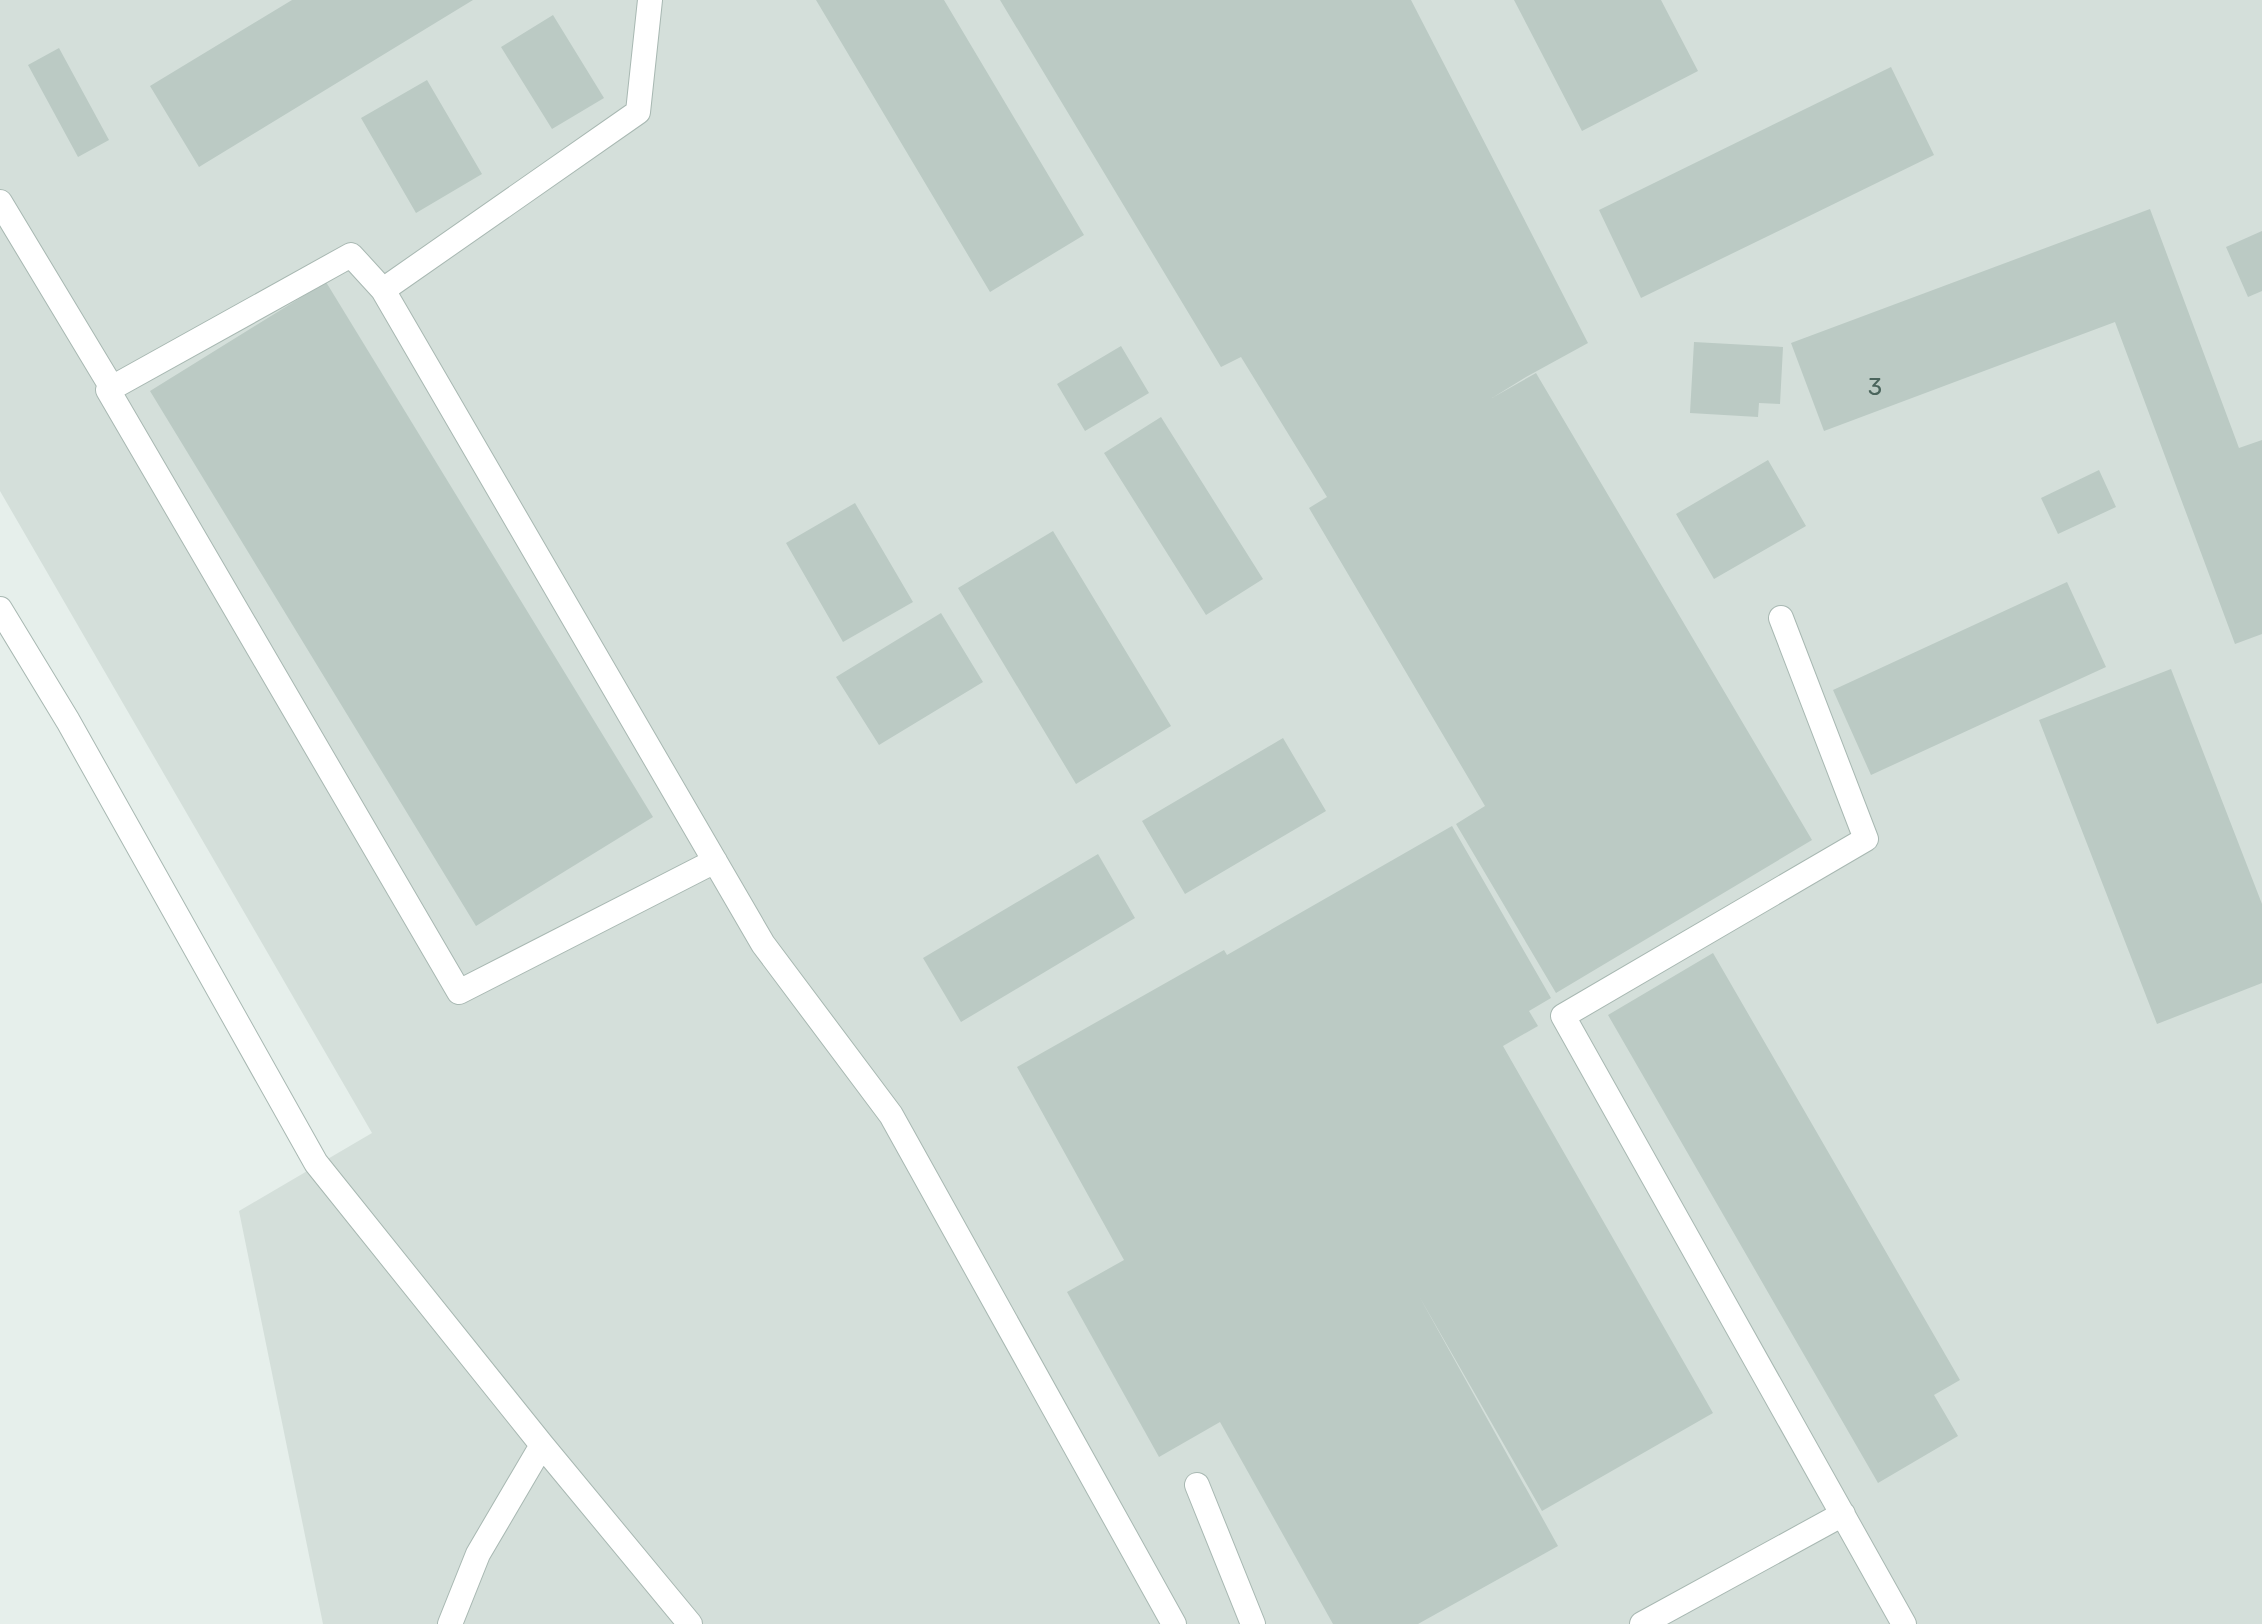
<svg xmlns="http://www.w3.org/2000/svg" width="2262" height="1624" viewBox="0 0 2262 1624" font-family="Rubik,sans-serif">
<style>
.built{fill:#d4dfda}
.building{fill:#bbcac4}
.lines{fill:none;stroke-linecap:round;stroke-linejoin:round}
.minor-casing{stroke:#a8b8b2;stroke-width:26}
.minor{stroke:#fff;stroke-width:24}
.labels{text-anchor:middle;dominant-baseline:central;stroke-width:8;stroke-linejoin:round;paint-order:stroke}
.number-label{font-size:24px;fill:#4a645c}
</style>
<rect width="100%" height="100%" fill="#e6efeb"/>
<path class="built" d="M0,0H2262V1624H323L239,1211L372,1133L0,491Z"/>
<path class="building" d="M292,0H473L199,167L150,86Z
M816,0H944L1084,235L990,292Z
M1000,0H1411L1588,343L1526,377L1492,398L1536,373L1812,840L1556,993L1456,824L1485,806L1309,508L1327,497L1241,357L1221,367Z
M1514,0H1661L1698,71L1582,131Z
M553,15L604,98L552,129L501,47Z
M59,48L109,140L78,157L28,65Z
M1891,67L1934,155L1641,298L1599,210Z
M427,80L482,174L416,213L361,118Z
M2150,209L2239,448L2262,440V634L2235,644L2115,322L1824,431L1791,343Z
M2262,231V291L2248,297L2226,247Z
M326,282L653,817L476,926L150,391Z
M1694,342L1783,347L1780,404L1759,403L1758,417L1690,413Z
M1121,346L1149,393L1085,431L1057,384Z
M1161,417L1263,579L1206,615L1104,453Z
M1768,460L1806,526L1714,579L1676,514Z
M2099,470L2116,507L2058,534L2041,498Z
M855,503L913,602L843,642L786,543Z
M1053,531L1171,726L1076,784L958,588Z
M2067,582L2106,667L1871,775L1833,690Z
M941,613L983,682L879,745L836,677Z
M2171,669L2262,904V983L2157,1024L2039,720Z
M1283,738L1326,811L1185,894L1142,821Z
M1452,826L1551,998L1529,1011L1538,1026L1503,1046L1713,1413L1542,1511L1419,1296L1558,1546L1418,1624H1333L1220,1422L1159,1457L1067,1292L1124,1260L1017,1067L1224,950L1227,955Z
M1098,854L1135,918L961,1022L923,958Z
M1713,953L1960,1380L1934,1395L1958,1436L1878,1483L1608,1015Z"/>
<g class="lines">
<defs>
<path id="minor" d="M650,0L638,112L383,290L763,944L891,1115L1174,1624
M0,202L112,388
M383,290L351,255L108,390L459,992L715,861
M0,609L68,721L316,1163L542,1445L690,1624
M1781,618L1866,839L1563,1016L1904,1624
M1197,1485L1253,1624
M450,1624L478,1554L542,1445
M1642,1624L1843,1514"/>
</defs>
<use href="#minor" class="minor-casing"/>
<use href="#minor" class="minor"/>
</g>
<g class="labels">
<g class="number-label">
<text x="1875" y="387">3</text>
</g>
</g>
</svg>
